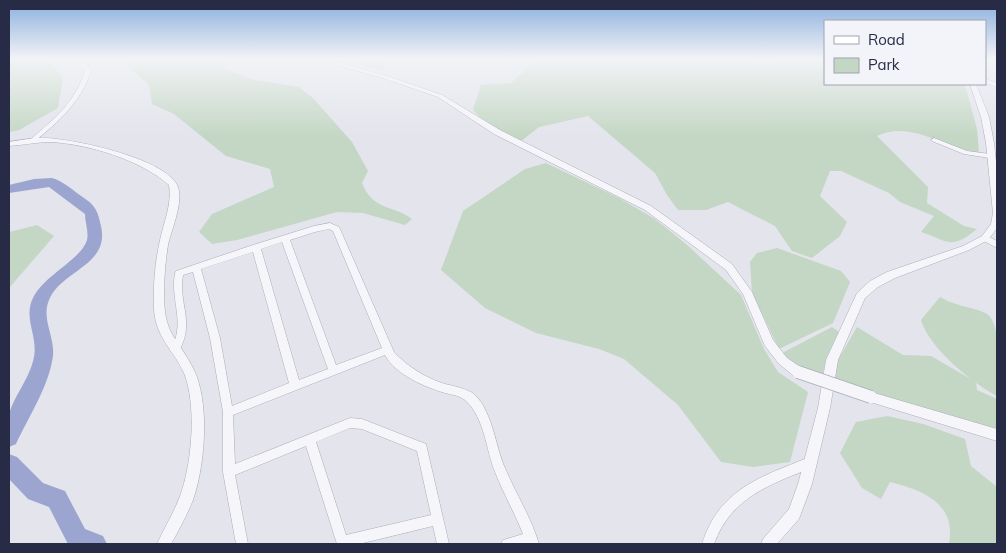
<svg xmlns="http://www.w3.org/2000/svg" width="1006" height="553" viewBox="0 0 1006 553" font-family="Mulish,sans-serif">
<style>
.green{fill:#c3d7c4}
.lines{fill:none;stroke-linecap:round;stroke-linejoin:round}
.river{fill:#9ba5cf;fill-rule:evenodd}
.minor-casing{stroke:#abacba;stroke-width:1}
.tertiary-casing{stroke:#abacba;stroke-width:1}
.minor{fill:#f6f6fa;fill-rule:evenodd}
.tertiary{fill:#f6f6fa;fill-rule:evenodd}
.secondary{fill:#fff;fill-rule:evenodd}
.tertiary-bridge-casing{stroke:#abacba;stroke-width:14;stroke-linecap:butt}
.tertiary-bridge{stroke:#f6f6fa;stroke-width:12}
</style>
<rect width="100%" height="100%" fill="#e3e4ec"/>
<path class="green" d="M9,59H48L63,77L58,108L19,130L9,132Z
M130,59H220L225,69L254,80L299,87L313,98L352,142L368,171L362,183C373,211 392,204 412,219L405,225L363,213L337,212L237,240L212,244L199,232L212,214L274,187L270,169L226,156L174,114L152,104L149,85L129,67Z
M345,59H387L384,68L379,70Z
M537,59H748L751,65L825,59V84H965L977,129L979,153C945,148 910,120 877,136L928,187L927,203L964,226L977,229C951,250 950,242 921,232L934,216L900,202L889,193L841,171H830L820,196L847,222L840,236L812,258L792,251L775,226L728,202L706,210H678L667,195L655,173L588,116L539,127L520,142L484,122L473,110L481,85L511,83Z
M546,163L619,198L655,219L686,244L741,295L764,349L778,372L808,392L790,462L753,467L721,462L678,405L624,359L599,349L536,333L485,308L441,270L463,211L525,169Z
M37,225L54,236L9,288V232Z
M777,248L841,271L850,282L833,323L779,349L752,293L750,262L757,253Z
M940,297C954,306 978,308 987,314C1003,325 997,377 997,396C972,383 929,348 921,320Z
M832,327L839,332L827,356L822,376L799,368L782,353Z
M857,327L903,355L931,356L976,382L977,390L997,399V431L834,381L838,360Z
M887,416L923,424L965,439L971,466L997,487V544H949C957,503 922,490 890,482L881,499L862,488L840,453L856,422Z"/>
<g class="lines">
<path class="river" d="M52,178C62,180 75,192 84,198C96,206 98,212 101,226C110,266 61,270 49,300C41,319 55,336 53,356C49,386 29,416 16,444L9,447C8,437 7,426 9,416C11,400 30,379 34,357C38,336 23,318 33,298C44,275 82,259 87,240C89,232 85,223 85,214L49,187L9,193V185L34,179Z
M9,454L17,457L43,483L65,491L85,529L103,536L107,544H68L49,507L28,499L9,479Z"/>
<defs>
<path id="minor" d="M75,59H81L91,71C81,102 59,121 34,142H30V140C54,119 75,103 85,71Z
M985,59H989L985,62Z
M985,79L997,83V87L985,83Z
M934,138L967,151L990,154L994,156L990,158L964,154L932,141L931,140Z
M330,223L339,227L340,229L394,352C408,367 426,378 445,384C454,386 463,388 471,392C492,406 495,446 505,468C516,494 531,517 539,544H501L503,540L523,534C515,513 503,493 495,472C486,450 485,419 466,401C461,396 453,395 445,393C425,387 396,375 385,355L233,415L235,464L350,418L362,419L426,444L449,544H437L433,526L359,544H337L306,446L235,475L248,544H236L223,472V412L210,338L193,272L183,275C178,306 196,321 178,353L175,354L172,353L170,350C173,344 176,339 177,332C180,312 171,295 175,273L176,271L253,245L314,226ZM329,229L333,231L382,348L336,365L290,240L315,232ZM282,242L328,369L299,380L261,249ZM253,252L289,383L232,406L220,338L201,269ZM350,428L362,429L417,451L431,515L346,535L316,442Z
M985,235L997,241V248L982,240L981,238Z
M810,457L814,459L816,463L814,467C771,484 731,497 714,544H702C719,489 760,477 810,457Z"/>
<path id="tertiary" d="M316,59H327L390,77L442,95L500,130L651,206L732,264L752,292L773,340L787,358L802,368L804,372L802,376L798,377L794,376L779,364L765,346L743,294L726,270L645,210L494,134L438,97L386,79Z
M970,84H976L989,117L994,143L997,171V228L988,240L969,250L895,278L878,287L865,298L838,360L830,408L812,484L799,519L777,544H761L763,539L789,509L798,484L818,408L826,360L857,293L870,281L887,272L963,246L982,236L991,224L993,213L986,143L981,117Z
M35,138C65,136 160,157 176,183C186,198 171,230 168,245C165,263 164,281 164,298C165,337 179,339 194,370C210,403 205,466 193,500C187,515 179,530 171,544H157C164,528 174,513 180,496C192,464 197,405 184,373C173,349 155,337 154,308C153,286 155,262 160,240C164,221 172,205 169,185C141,160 88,144 51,142C37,142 23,145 9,146V142Z
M871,392L997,429V441L867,401L865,397L867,393Z"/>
</defs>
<use href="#minor" class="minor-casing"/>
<use href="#tertiary" class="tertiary-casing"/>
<use href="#minor" class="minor"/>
<use href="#tertiary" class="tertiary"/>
<path class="secondary" d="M649,59H686L682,61H653Z"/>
<defs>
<path id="tertiary-bridge" d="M798,372L871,397"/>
</defs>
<use href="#tertiary-bridge" class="tertiary-bridge-casing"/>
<use href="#tertiary-bridge" class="tertiary-bridge"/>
</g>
<linearGradient id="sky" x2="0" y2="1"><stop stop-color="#89aede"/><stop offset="0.43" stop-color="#f2f3f6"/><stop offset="1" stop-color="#f2f3f6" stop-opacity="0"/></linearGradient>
<rect width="1006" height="137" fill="url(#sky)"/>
<rect width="1006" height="553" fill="none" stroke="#282b46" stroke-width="20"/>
<rect x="824" y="20" width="162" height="65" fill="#f3f4f9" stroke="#a2a4b1"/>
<rect x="834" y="36" width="25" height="8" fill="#ffffff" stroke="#a2a4b1"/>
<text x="868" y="45" font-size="15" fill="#282b46">Road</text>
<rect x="834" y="58" width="25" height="15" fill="#c3d7c4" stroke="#a2a4b1"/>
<text x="868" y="70" font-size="15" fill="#282b46">Park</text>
</svg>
